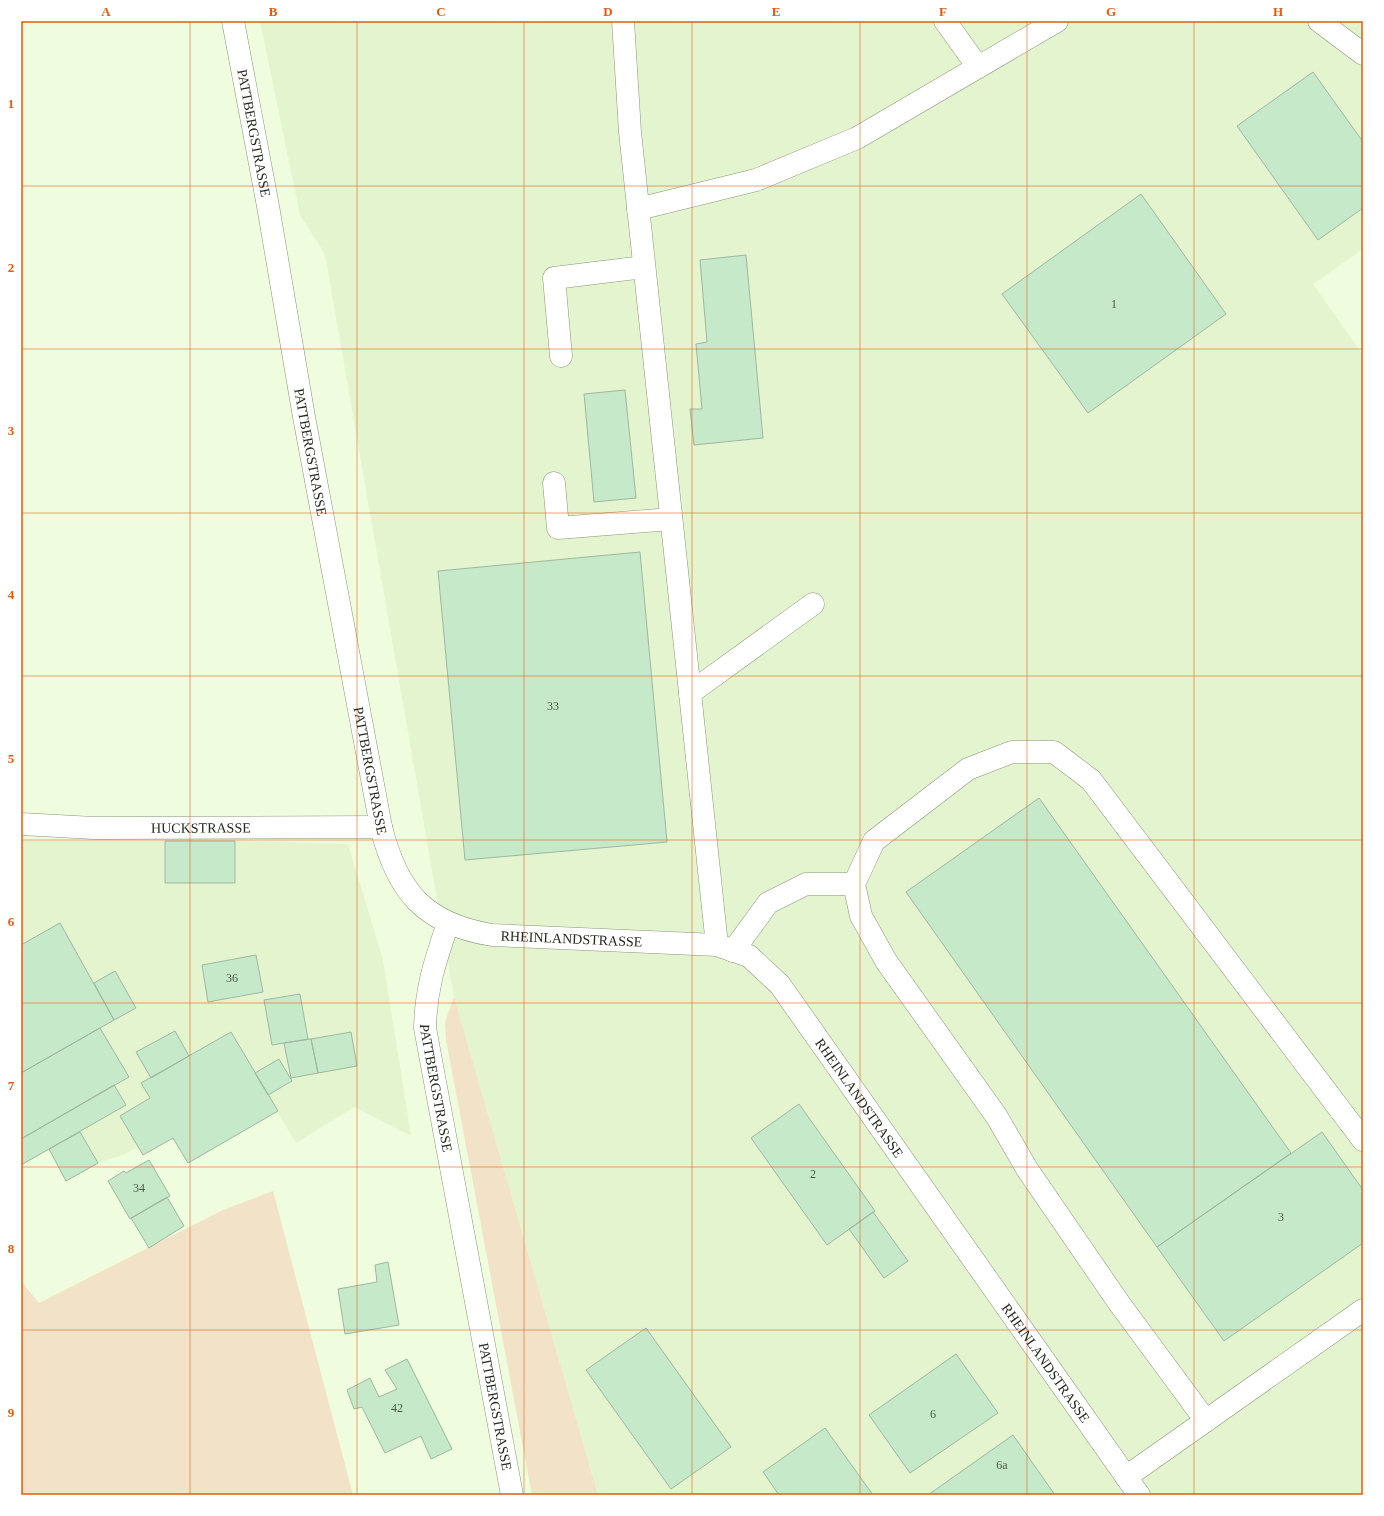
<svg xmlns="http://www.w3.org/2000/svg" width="1384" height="1516" viewBox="0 0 1384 1516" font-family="'Times New Roman',serif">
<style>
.built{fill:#e4f4ce}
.green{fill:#f2e2c7}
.building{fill:#c6e9ca;stroke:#9eb7a0}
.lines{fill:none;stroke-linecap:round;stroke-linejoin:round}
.minor-casing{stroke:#8a9579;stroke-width:23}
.minor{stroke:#fff;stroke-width:22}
.grid{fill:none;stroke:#e8590c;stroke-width:1;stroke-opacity:0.55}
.labels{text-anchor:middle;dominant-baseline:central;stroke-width:3;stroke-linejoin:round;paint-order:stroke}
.number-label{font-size:12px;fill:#4c5949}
.street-label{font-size:14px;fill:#24291e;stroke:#fff}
.neatline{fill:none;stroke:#e8590c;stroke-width:1.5}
.grid-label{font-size:13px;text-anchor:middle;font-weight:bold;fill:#e8590c}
</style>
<rect width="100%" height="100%" fill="#effcde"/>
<path class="built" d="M260,21H1363V249L1313,284L1363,355V1495H598L454,997L325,254L300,215Z
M21,841H235L348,844L383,960L411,1136L354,1107L296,1143L277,1111L188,1163L173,1138L143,1155L137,1147L125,1154L98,1163L66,1181L49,1150L21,1165Z"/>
<path class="green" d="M454,997L598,1495H532L446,1040L445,1022Z
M273,1191L353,1495H21V1281L39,1303L221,1211Z"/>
<path class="building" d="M1313,72L1363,142V208L1318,240L1237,126Z
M1141,194L1226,314L1088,413L1002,294Z
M746,255L763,438L694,445L690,409H702L696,344L707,342L700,260Z
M625,390L636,498L594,502L584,394Z
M640,552L667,842L465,860L438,571Z
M1039,798L1291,1153L1157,1247L906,892Z
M165,841H235V883H165Z
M60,923L114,1020L21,1073V945Z
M256,955L263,992L208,1002L202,965Z
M115,971L136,1008L114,1020L94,983Z
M300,994L308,1039L272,1045L264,1000Z
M100,1028L129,1077L21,1139V1073Z
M175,1031L189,1056L151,1078L136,1052Z
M231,1032L278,1111L188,1163L173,1138L143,1155L120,1116L150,1098L141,1083Z
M351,1032L357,1066L318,1073L311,1039Z
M311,1039L318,1073L291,1078L284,1043Z
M279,1059L292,1081L268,1095L255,1073Z
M114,1085L126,1105L21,1165V1139Z
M799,1104L875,1211L827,1245L751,1138Z
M80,1132L98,1163L66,1181L49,1149Z
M1322,1132L1363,1190V1243L1224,1341L1157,1247Z
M149,1160L170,1196L130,1219L108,1181L124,1171L126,1173Z
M167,1197L184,1226L149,1248L131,1218Z
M873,1212L908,1261L884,1278L849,1229Z
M388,1262L399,1325L345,1334L338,1289L377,1282L375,1265Z
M646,1328L731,1447L671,1489L586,1370Z
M956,1354L998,1413L910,1473L869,1415Z
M407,1359L452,1449L431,1459L421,1436L385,1453L362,1407L354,1409L347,1390L370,1378L379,1397L397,1389L385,1370Z
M825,1428L873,1495H779L763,1472Z
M1013,1435L1055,1495H928Z"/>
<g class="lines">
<defs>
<g id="minor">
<path id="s1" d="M233,21L268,206L304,417L381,827C397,891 424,924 492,935L717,945L749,956L780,985L1139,1495"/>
<path d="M623,21L630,132L717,945"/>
<path d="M945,21L978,67"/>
<path d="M1319,21L1363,54"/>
<path d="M638,209L756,180L857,138L1057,21"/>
<path d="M561,356L554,278L644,267"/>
<path d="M554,483L558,528L671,519"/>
<path d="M690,693L813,604"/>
<path id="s2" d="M21,824L94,828L381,827"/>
<path id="s3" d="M448,923C435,962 426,987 425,1028L512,1495"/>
<path d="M733,951L768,903L806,884H854"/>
<path d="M1206,1421L1119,1303L1027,1169L997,1117L886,961L861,916L854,884L874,841L968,769L1012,752H1054L1091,780L1363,1140"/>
<path d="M1126,1477L1363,1310"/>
</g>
</defs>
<use href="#minor" class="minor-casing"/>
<use href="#minor" class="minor"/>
</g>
<path class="grid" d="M190,21V1495M357,21V1495M524,21V1495M692,21V1495M860,21V1495M1027,21V1495M1194,21V1495M21,186H1363M21,349H1363M21,513H1363M21,676H1363M21,840H1363M21,1003H1363M21,1167H1363M21,1330H1363"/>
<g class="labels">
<g class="number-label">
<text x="1114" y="304">1</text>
<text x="553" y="706">33</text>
<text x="232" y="978">36</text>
<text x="813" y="1174">2</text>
<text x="139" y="1188">34</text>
<text x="1281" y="1217">3</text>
<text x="397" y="1408">42</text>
<text x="933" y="1414">6</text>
<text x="1002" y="1465">6a</text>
</g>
<g class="street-label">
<text stroke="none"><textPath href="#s1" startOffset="114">PATTBERGSTRASSE</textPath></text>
<text stroke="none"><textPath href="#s1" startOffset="438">PATTBERGSTRASSE</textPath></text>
<text stroke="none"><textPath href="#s1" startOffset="762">PATTBERGSTRASSE</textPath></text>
<text stroke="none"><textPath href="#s2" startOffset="180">HUCKSTRASSE</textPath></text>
<text stroke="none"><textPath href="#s1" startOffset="1066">RHEINLANDSTRASSE</textPath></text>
<text stroke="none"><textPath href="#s3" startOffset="169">PATTBERGSTRASSE</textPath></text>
<text stroke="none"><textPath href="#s1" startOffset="1426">RHEINLANDSTRASSE</textPath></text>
<text stroke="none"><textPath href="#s1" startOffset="1750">RHEINLANDSTRASSE</textPath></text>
<text stroke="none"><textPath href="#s3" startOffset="493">PATTBERGSTRASSE</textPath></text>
</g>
</g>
<rect width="1384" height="1516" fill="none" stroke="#ffffff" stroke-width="44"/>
<rect x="22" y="22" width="1340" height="1472" class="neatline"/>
<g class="grid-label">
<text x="106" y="16">A</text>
<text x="273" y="16">B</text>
<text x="441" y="16">C</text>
<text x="608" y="16">D</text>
<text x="776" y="16">E</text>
<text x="943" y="16">F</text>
<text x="1111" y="16">G</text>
<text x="1278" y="16">H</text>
<text x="11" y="108">1</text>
<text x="11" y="272">2</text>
<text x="11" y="435">3</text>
<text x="11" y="599">4</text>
<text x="11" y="763">5</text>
<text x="11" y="926">6</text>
<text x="11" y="1090">7</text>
<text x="11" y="1253">8</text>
<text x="11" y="1417">9</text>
</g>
</svg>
